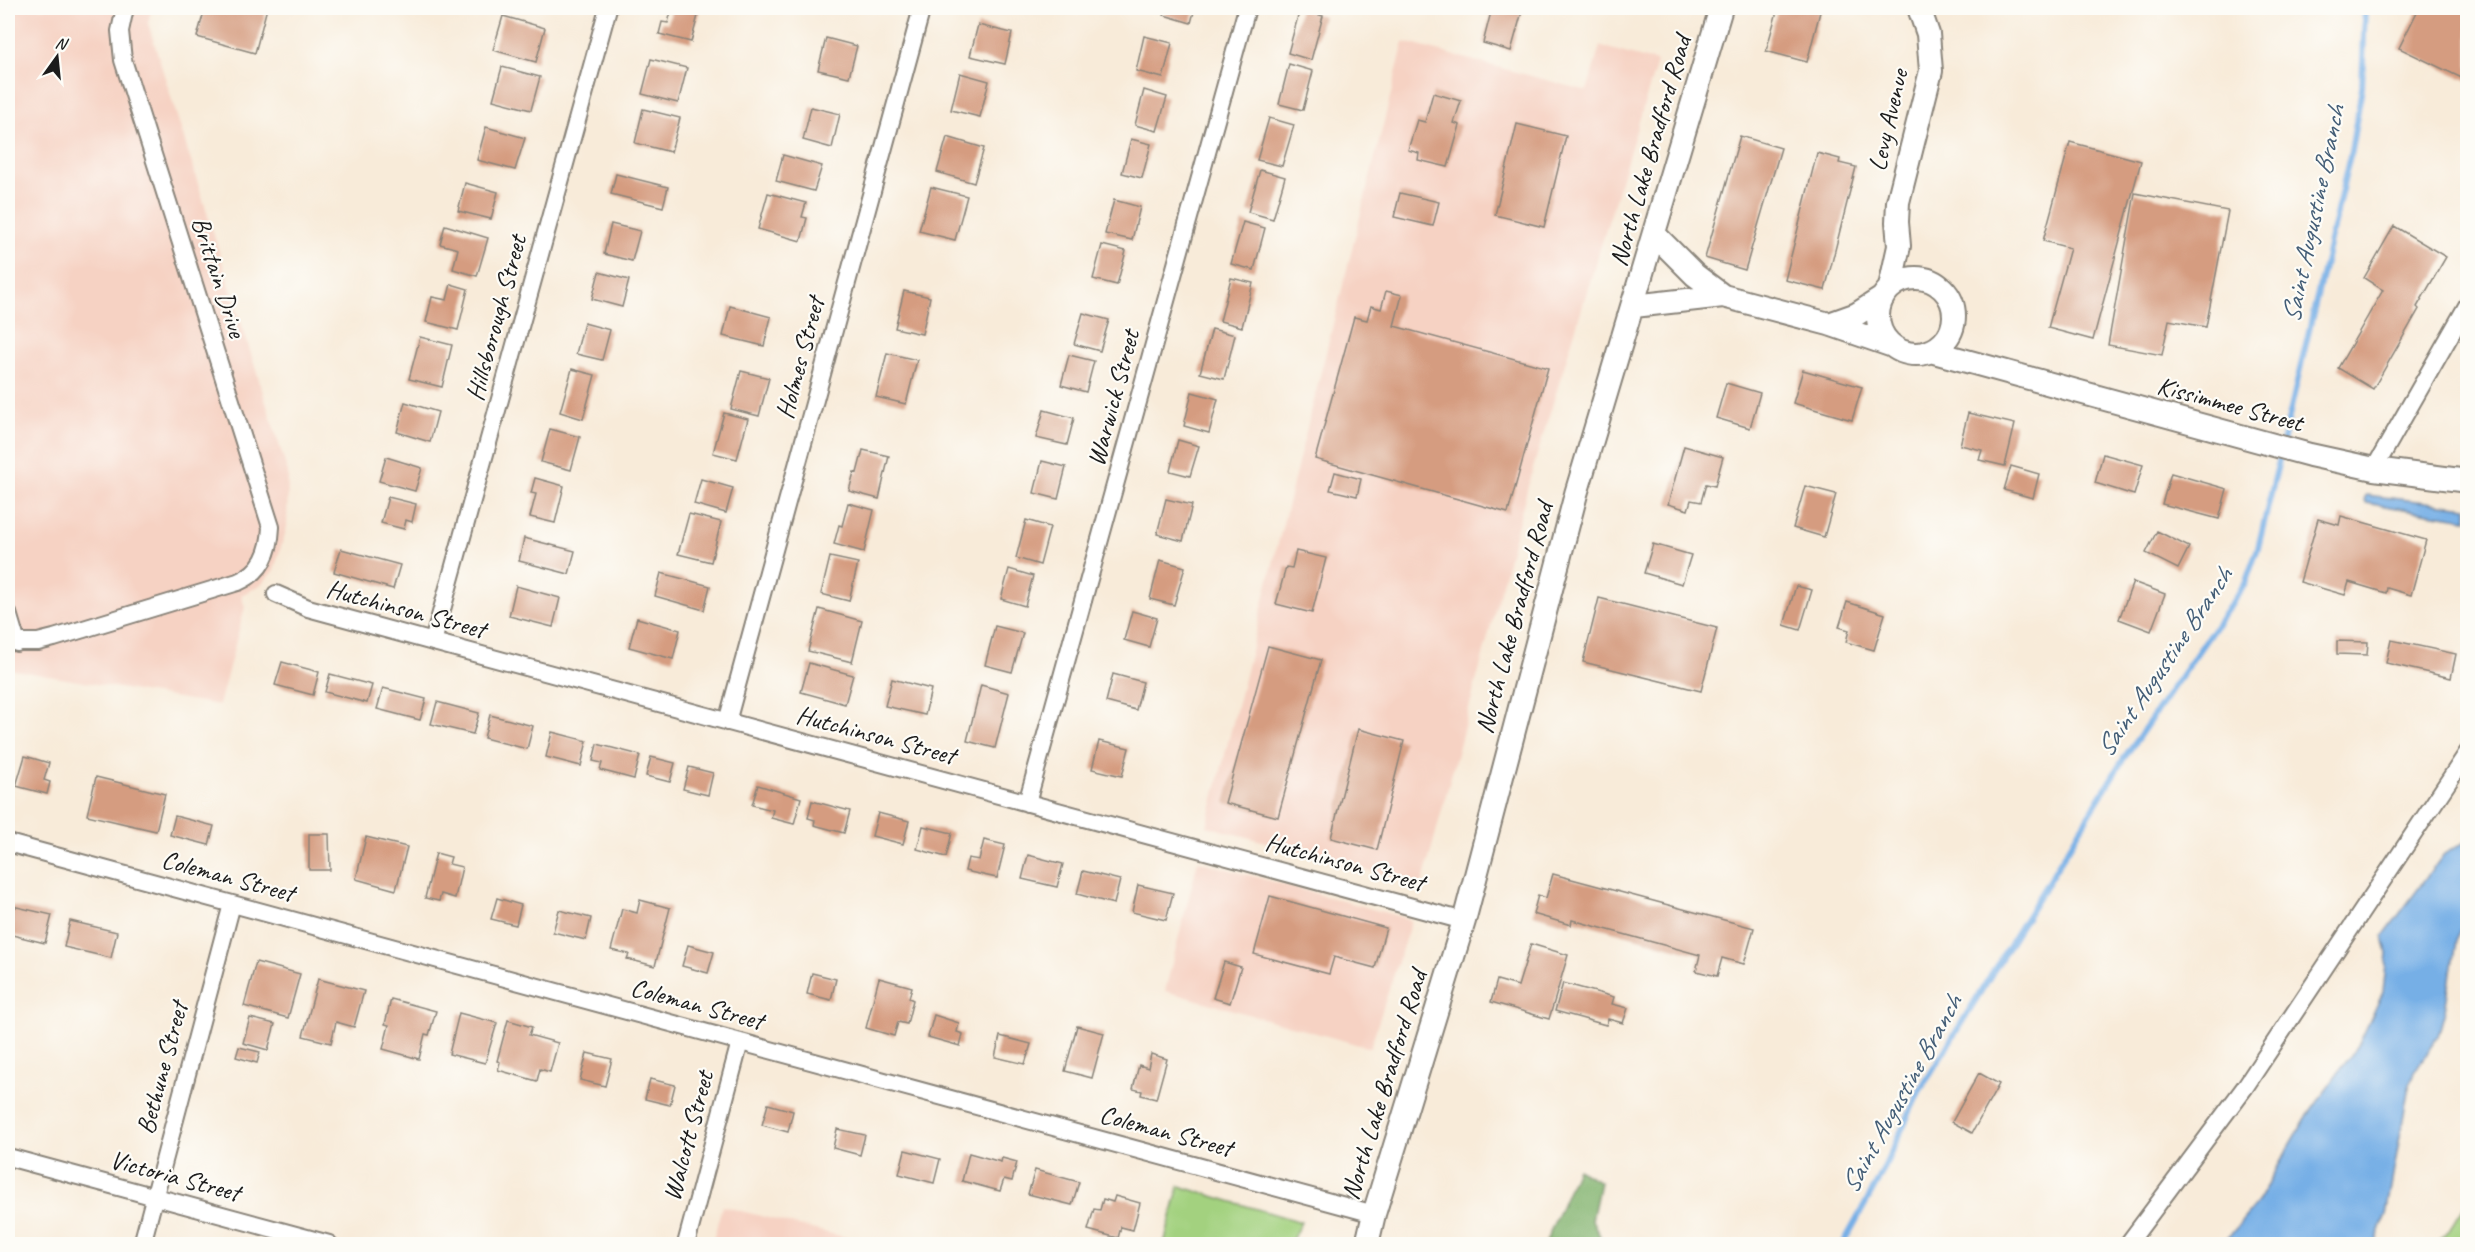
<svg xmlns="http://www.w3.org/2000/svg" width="2475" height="1252" viewBox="0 0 2475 1252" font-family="Caveat,sans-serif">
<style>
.built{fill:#f6d2c3}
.green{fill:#a3d17f;stroke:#60764e;stroke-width:1.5}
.forest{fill:#82b36e;stroke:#4f6845;stroke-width:1.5}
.water{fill:#76afe6;stroke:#496681;stroke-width:1.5}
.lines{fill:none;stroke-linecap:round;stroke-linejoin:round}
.stream{stroke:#76afe6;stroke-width:6}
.building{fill:#d59c80}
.street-casing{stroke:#8a847a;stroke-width:20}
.secondary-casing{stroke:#8a847a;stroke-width:26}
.street{stroke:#fff;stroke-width:16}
.secondary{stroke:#fff;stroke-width:22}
.labels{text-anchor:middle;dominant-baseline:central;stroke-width:4.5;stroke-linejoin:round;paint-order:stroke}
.street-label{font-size:26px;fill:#1c1c1c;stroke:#fdfcf7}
.water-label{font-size:27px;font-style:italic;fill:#445e77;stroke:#fdfcf7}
</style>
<rect width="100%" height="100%" fill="#fdfcf7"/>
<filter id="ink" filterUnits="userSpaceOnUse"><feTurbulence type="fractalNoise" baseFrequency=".0167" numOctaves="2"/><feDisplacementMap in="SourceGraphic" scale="12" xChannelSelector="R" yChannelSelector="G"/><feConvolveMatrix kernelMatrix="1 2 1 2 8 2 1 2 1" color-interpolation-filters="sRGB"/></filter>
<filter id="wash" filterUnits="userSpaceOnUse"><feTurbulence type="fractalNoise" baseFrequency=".008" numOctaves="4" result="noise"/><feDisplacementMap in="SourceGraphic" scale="24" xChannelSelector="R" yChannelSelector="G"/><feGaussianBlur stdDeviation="1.35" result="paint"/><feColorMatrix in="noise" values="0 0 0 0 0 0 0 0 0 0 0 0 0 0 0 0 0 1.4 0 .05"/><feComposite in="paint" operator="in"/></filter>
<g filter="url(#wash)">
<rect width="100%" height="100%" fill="#f8ebd9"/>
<path class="built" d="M8,8H152L148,23L288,473L287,527L274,570L260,586L241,595L245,607L219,705L8,669Z
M1404,42L1587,91L1600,46L1657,62L1531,475L1422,885L1207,826Z
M1198,861L1405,918L1411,921L1370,1048L1165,991Z
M722,1206L795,1225L873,1244H712Z"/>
<path class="green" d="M1179,1186L1301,1222L1290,1244H1164Z
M2467,1202V1244H2435L2450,1228Z"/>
<path class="forest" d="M1577,1169L1600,1182L1592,1220L1600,1236L1595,1244H1545Z"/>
<path class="water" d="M2366,495L2467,507V519L2366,503L2364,500Z
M2467,841V919L2456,941L2445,1011L2438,1036L2414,1072L2408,1091L2386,1215L2375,1244H2223L2256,1204L2306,1118L2359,1044L2383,992L2387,954L2383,936L2444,854Z"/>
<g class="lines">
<path class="stream" d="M2283,442L2351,151L2362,87L2365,8
M1843,1244L1877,1183L1919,1092L2124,758L2245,584L2258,548L2281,452"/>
</g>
<g id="blocks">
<path class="building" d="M205,8H267L255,53L197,37Z
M672,8H700L691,42L659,34L662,22L668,23Z
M979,8H1004L1003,14Z
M1166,8H1195L1191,23L1164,15Z
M1492,8H1523L1511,51L1483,43Z
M1778,8H1821L1807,62L1766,51Z
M2419,8H2468V81L2399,48Z
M1300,9L1323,16L1311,60L1288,53Z
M503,16L545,28L536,62L493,50Z
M978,25L1012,33L1005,64L970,56Z
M1144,36L1172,43L1163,78L1136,71Z
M826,38L857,46L849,77L818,70Z
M651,59L687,68L678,103L642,94Z
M1289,64L1313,71L1303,110L1279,104Z
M502,67L540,77L531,110L493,100Z
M960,73L989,81L980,117L951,110Z
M1144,90L1167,97L1157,131L1135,125Z
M1433,93L1461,101L1454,123L1460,125L1448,167L1418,160L1419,153L1408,150L1417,120L1425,122Z
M811,107L840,114L832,148L803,140Z
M643,109L680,118L671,152L635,143Z
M1269,118L1294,125L1282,166L1257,160Z
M1517,124L1566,136L1544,227L1495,215Z
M486,127L525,138L515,170L477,160Z
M1740,136L1781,148L1745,270L1705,258Z
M947,137L984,148L974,183L937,172Z
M1131,139L1151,144L1142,178L1122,173Z
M2070,142L2141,161L2093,340L2048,328L2070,248L2043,241Z
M1817,153L1840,159L1839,163L1856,167L1825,290L1785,280Z
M783,155L822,166L814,191L776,181Z
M1260,170L1285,177L1273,219L1248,212Z
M616,174L668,187L663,207L611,194Z
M465,183L498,192L491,219L458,211Z
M931,187L967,196L955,240L919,231Z
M768,193L806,203L802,217L807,218L801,241L758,229Z
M1400,193L1439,202L1433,226L1394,217Z
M2135,193L2228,211L2206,327L2169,320L2162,355L2108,345Z
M1114,200L1140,207L1132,240L1105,234Z
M1243,222L1265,228L1254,270L1231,264Z
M611,224L640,231L632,261L604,254Z
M445,225L488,238L477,276L453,269L458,249L440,244Z
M2394,226L2446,257L2417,307L2419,309L2373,389L2338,368L2383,290L2364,278Z
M1102,245L1126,251L1117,285L1093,279Z
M599,272L629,280L622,307L592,299Z
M1231,278L1253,283L1242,327L1220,321Z
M451,284L468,289L458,330L426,322L432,297L447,300Z
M904,291L930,297L922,334L895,328Z
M1386,291L1402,295L1394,326L1548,368L1508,513L1315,459L1354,317L1367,320L1371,306L1381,309Z
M730,306L771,317L764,346L723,336Z
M1083,313L1109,320L1100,351L1074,344Z
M584,323L610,330L602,360L576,354Z
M1212,329L1235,335L1224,379L1200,373Z
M420,337L452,345L442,387L409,379Z
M887,353L917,360L906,404L876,397Z
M1069,355L1094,361L1086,392L1061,385Z
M572,369L595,375L583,419L560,412Z
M1803,370L1862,387L1852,420L1793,403Z
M741,371L769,378L759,416L731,409Z
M1726,383L1760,393L1750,428L1716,418Z
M1192,392L1218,399L1209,433L1184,426Z
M405,402L438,412L430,442L397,432Z
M1044,410L1074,418L1067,445L1036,438Z
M724,413L748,419L737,459L713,453Z
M1968,413L2015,424L2005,466L1979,460L1982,450L1960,445Z
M550,429L580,437L571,470L541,462Z
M1178,440L1199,446L1190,476L1170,471Z
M1684,446L1723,457L1715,486L1706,484L1701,502L1691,500L1688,510L1668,504Z
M863,450L889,456L879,499L849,491L854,472L857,473Z
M2103,454L2143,465L2134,495L2095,483Z
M386,457L422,468L415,491L379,481Z
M1042,461L1066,467L1058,499L1034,493Z
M2011,466L2039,474L2033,498L2004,490Z
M1335,472L1361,479L1357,496L1330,490Z
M2171,473L2227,489L2219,519L2162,504Z
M535,478L564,486L555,523L530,517L536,494L531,493Z
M701,479L733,488L726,513L694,504Z
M1805,486L1836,494L1824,537L1793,528Z
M388,497L416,504L412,522L406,520L404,529L381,523Z
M1166,499L1192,505L1183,541L1157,534Z
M848,503L874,510L864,552L834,544L839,525L842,526Z
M689,514L721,522L711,562L678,554Z
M2341,516L2426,540L2411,595L2387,588L2386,593L2349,582L2345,595L2300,582L2318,519L2339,525Z
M1026,520L1050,527L1040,565L1016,558Z
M2157,531L2189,547L2178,569L2146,553Z
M524,538L575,551L569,574L519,561Z
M1653,544L1691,555L1682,584L1644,573Z
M341,549L400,565L393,589L334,572Z
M1296,551L1326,558L1312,613L1276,604L1286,567L1292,568Z
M830,557L858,563L849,601L821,594Z
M1160,560L1185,567L1174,605L1150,599Z
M1009,569L1033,576L1025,606L1001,599Z
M661,573L710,586L704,610L655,596Z
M2133,582L2165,594L2151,631L2119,619Z
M516,586L560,598L553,627L509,616Z
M1796,586L1812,590L1800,630L1784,625Z
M1599,598L1717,628L1701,691L1583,662Z
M1847,602L1885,614L1874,650L1846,642L1849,630L1839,627Z
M819,609L862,621L852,662L808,651Z
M1132,611L1157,618L1149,647L1124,640Z
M637,618L680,630L673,659L629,647Z
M995,626L1023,633L1012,672L985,665Z
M2391,640L2456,654L2451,678L2386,663Z
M2337,641L2368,642L2367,655L2337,654Z
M1268,646L1321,660L1278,817L1225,803Z
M282,662L319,672L313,695L275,685Z
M809,663L853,675L845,704L801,692Z
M330,674L372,685L367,703L325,692Z
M1113,674L1143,682L1136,710L1106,702Z
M892,679L931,689L925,715L885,706Z
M981,685L1009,693L995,748L967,741Z
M383,688L426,699L420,720L377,709Z
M437,702L479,713L473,734L431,724Z
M490,715L533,726L527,749L484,738Z
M1358,729L1404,741L1377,850L1331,838Z
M552,732L587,741L581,766L546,757Z
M1099,741L1129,748L1122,776L1092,769Z
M597,744L640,755L634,779L600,770L602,763L593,761Z
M25,756L49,763L44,780L50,782L47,794L16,786Z
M651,757L675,763L670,782L646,776Z
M689,767L713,773L708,795L683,789Z
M96,777L165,794L156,831L87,815Z
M758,785L801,798L794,824L771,818L773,810L752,805Z
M812,801L850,811L844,833L814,825L815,820L808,818Z
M878,813L909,821L903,844L872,836Z
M175,816L214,826L209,845L170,835Z
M923,826L952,833L946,857L917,849Z
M309,834H329L330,870H309Z
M366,837L407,847L396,890L356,879Z
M984,840L1005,845L997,878L965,871L968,858L979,860Z
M436,853L451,857L449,864L462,867L455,898L441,894L439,901L425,898Z
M1028,855L1063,864L1057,887L1022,879Z
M1083,871L1120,880L1114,904L1077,894Z
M1553,874L1754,928L1744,964L1722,958L1717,976L1696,971L1700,955L1572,920L1571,925L1533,914L1538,895L1546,898Z
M1138,885L1173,893L1166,920L1132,912Z
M1270,896L1386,928L1375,968L1334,957L1329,974L1254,954Z
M497,898L521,905L516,925L491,919Z
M640,900L670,908L655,966L627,959L629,954L611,950L622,909L637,913Z
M8,905L52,915L45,943L8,934Z
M559,910L591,918L586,940L553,932Z
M70,921L117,932L111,958L64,947Z
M1531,944L1568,955L1549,1019L1491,1002L1497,980L1518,986Z
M688,945L714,952L708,973L682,966Z
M256,962L300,974L288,1018L244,1006Z
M1224,962L1241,967L1230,1003L1213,998Z
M812,973L836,979L831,1000L807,994Z
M879,978L912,987L909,998L913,1000L907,1024L898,1022L894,1036L866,1028Z
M318,979L364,991L354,1027L336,1022L331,1043L303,1036Z
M1563,983L1614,997L1612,1004L1628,1008L1623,1023L1608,1019L1606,1025L1555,1011Z
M391,999L436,1011L429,1035L425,1034L419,1059L383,1049L389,1025L385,1024Z
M459,1013L497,1023L485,1063L449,1054Z
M934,1015L959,1023L957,1032L963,1034L960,1046L928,1037Z
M250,1018L275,1024L268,1050L243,1043Z
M508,1020L532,1027L529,1035L558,1043L550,1072L540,1069L537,1081L498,1070L500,1062L497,1061Z
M1077,1026L1104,1033L1092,1078L1065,1071Z
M1000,1036L1031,1044L1025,1064L995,1057Z
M239,1047L260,1052L257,1063L236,1057Z
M587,1053L612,1059L605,1086L580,1080Z
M1151,1054L1167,1059L1156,1099L1141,1095L1142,1091L1133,1089L1139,1065L1148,1068Z
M1979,1073L1999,1084L1972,1133L1952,1122Z
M650,1079L675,1085L670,1105L645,1099Z
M768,1104L793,1111L788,1132L762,1125Z
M837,1129L865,1135L860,1155L833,1148Z
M905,1150L940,1159L934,1183L899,1174Z
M969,1153L1001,1162L1002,1158L1017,1162L1012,1181L1004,1179L1000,1191L962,1181Z
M1035,1170L1079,1182L1072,1205L1028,1194Z
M1115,1196L1140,1203L1133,1230L1121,1227L1118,1238L1088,1230L1094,1209L1100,1210L1103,1199L1113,1202Z"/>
</g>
</g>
<g filter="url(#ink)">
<use href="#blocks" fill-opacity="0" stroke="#8a847a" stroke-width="1.5"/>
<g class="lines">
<defs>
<path id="street" d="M2374,469L2468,304
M276,594L308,608L1464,921
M8,613L17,643
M8,642H38L54,638L238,582C262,572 270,552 271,527L123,60L120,31L125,8
M433,642L608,8
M727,722L922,8
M1027,803L1247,8
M8,843L1374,1214
M8,1157L329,1244
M142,1244L232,904
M686,1244L740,1042
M2128,1244L2245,1087L2468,752"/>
<path id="secondary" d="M1655,235L1695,275L1723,296
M1878 316a38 38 0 1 1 76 0a38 38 0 1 1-76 0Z
M1890,287L1899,246L1897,222L1898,202L1931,71L1928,34L1919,8
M1634,306L1723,296L1829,324L1893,346
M1829,324L1857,314L1882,298
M1930,351L2310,455L2374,469L2468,481
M1367,1244L1374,1214L1464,921L1576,494L1721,8"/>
</defs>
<use href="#street" class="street-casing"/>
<use href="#secondary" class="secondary-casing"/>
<use href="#street" class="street"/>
<use href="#secondary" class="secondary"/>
</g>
</g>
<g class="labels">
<g class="street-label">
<text transform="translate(1888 120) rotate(-77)">Levy Avenue</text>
<text transform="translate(1650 151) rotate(-74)">North Lake Bradford Road</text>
<text transform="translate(219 277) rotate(72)">Brittain Drive</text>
<text transform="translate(496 318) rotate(-75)">Hillsborough Street</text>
<text transform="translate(800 358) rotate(-75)">Holmes Street</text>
<text transform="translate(1113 398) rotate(-75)">Warwick Street</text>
<text transform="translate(2230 404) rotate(15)">Kissimmee Street</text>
<text transform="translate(406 609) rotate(15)">Hutchinson Street</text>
<text transform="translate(1514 618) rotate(-75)">North Lake Bradford Road</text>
<text transform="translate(876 735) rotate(15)">Hutchinson Street</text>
<text transform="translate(1345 862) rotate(15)">Hutchinson Street</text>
<text transform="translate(228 876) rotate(15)">Coleman Street</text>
<text transform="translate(697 1004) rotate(15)">Coleman Street</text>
<text transform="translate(162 1068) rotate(-75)">Bethune Street</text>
<text transform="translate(1384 1085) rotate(-73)">North Lake Bradford Road</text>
<text transform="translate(1166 1131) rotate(15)">Coleman Street</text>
<text transform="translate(688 1136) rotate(-75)">Walcott Street</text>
<text transform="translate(175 1176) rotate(15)">Victoria Street</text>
</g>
<g class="water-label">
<text transform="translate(2313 214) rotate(-78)">Saint Augustine Branch</text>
<text transform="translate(2164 662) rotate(-56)">Saint Augustine Branch</text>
<text transform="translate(1901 1094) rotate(-61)">Saint Augustine Branch</text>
</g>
</g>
<rect width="2475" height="1252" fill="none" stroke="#fdfcf7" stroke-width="30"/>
<g transform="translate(57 57) rotate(15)" stroke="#fdfcf7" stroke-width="4.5" paint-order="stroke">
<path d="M0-4.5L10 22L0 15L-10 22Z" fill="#1c1c1c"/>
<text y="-9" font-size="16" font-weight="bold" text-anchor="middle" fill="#1c1c1c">N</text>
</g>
</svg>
